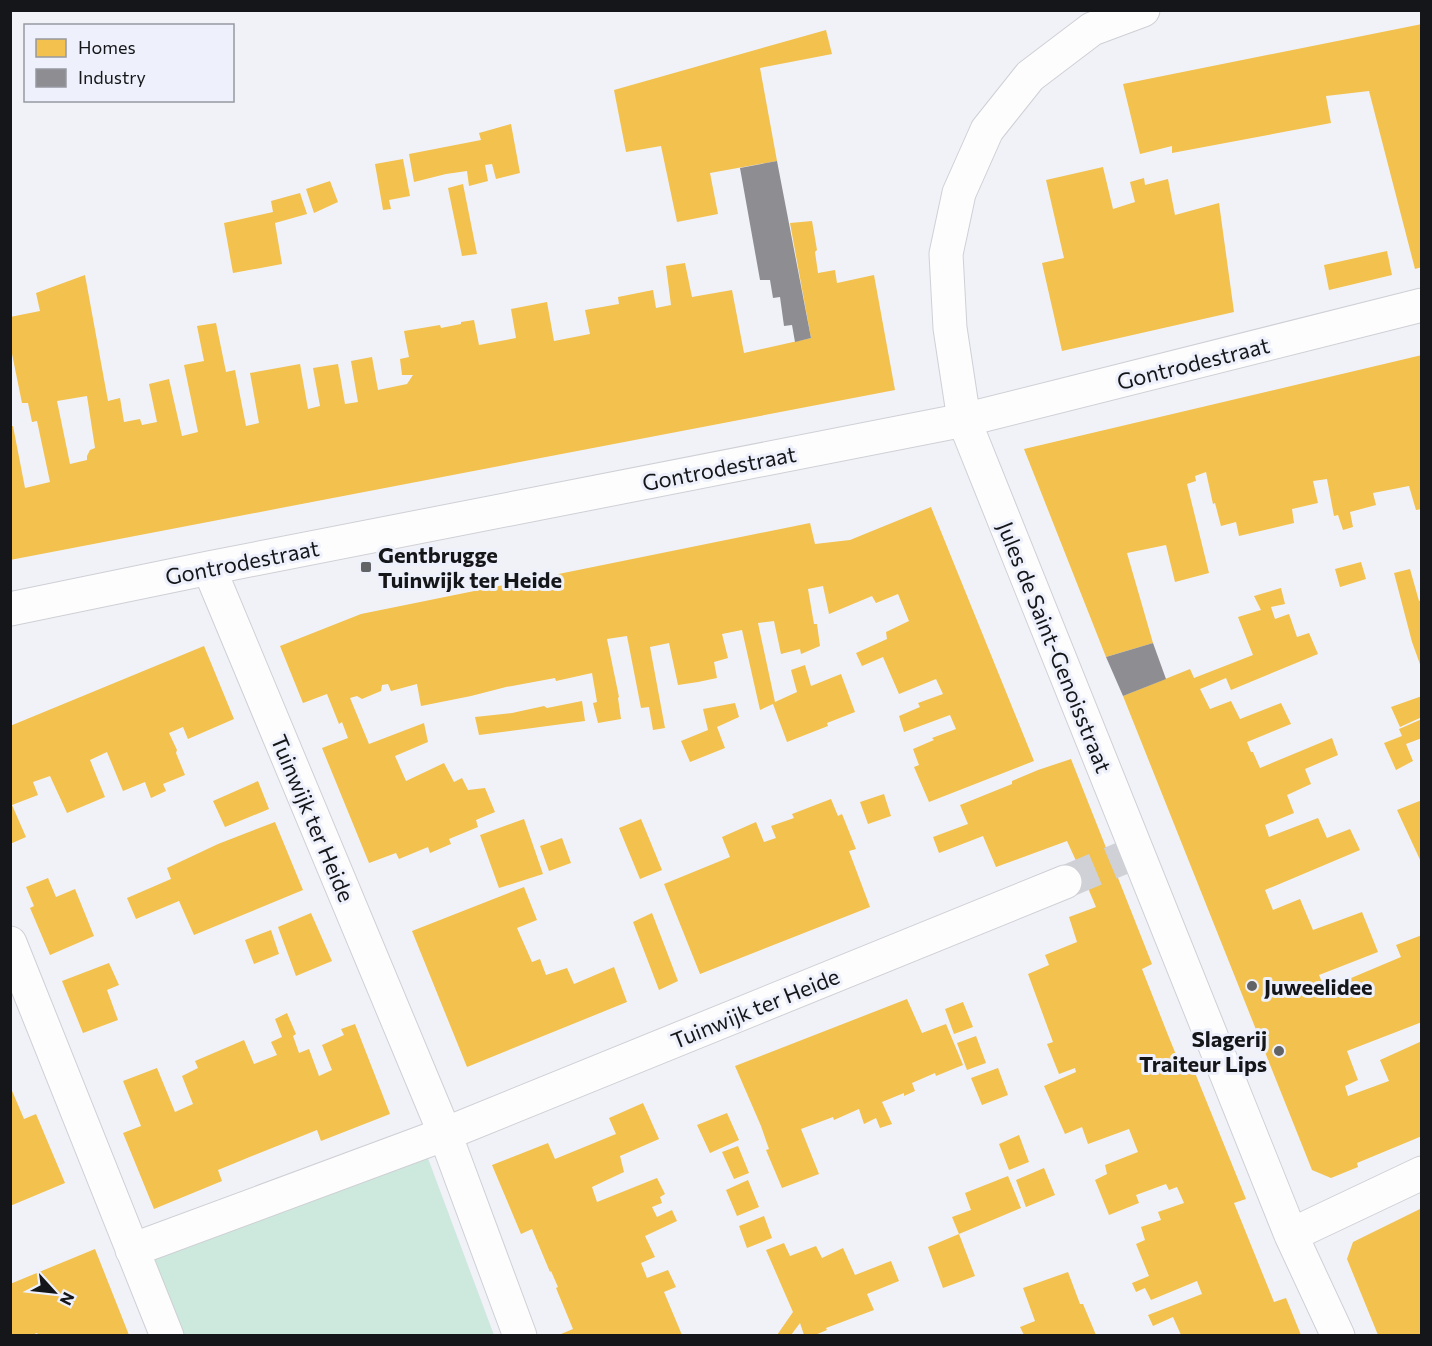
<svg xmlns="http://www.w3.org/2000/svg" width="1432" height="1346" viewBox="0 0 1432 1346" font-family="Commissioner,sans-serif">
<style>
.green{fill:#cde8dc}
.homes{fill:#f2c14e;fill-rule:evenodd}
.industry{fill:#8d8d92}
.lines{fill:none;stroke-linecap:round;stroke-linejoin:round}
.street-tunnel{stroke:#d0d1d7;stroke-width:33;stroke-dasharray:33 16;stroke-linecap:butt}
.street-casing{stroke:#cfd0d5;stroke-width:35}
.street{stroke:#fdfdfe;stroke-width:33}
.poi-dot{fill:#626367;stroke:#eef1fb;stroke-width:2}
.labels{text-anchor:middle;dominant-baseline:central;stroke-width:6;stroke-linejoin:round;paint-order:stroke}
.street-label{font-size:22px;fill:#151619;stroke:#eef1fb}
.poi-label{font-size:22px;font-weight:bold;fill:#151619;stroke:#eef1fb;text-anchor:start}
</style>
<rect width="100%" height="100%" fill="#f1f2f8"/>
<path class="green" d="M426,1153L494,1335H180L148,1256Z"/>
<path class="homes" d="M1422,24V267L1415,269L1369,91L1326,96L1331,123L1172,153V146L1140,154L1123,84Z
M826,30L832,54L760,68L777,161L710,173L718,214L677,222L661,146L626,152L614,90Z
M511,124L520,173L496,179L492,164L485,165L488,181L469,186L467,171L446,174L414,182L409,154L481,140L479,133Z
M403,159L410,196L389,200L391,209L383,210L375,164Z
M1103,167L1113,209L1135,202L1130,182L1144,178L1145,185L1168,179L1175,215L1219,203L1234,312L1062,351L1042,263L1064,258L1046,180Z
M330,181L338,202L314,213L306,189Z
M463,184L477,254L462,256L448,188Z
M300,193L307,214L275,223L282,264L233,273L224,223L273,212L271,201Z
M812,221L817,250L815,252L818,273L835,270L837,283L874,275L895,390L10,560V427L13,426L25,488L50,482L37,421L32,422L28,403H22L10,344V317L40,311L36,293L85,275L108,401L120,398L124,422L140,419L142,425L157,422L149,384L169,379L182,436L198,432L184,365L204,361L197,326L216,323L226,372L235,370L246,426L259,423L250,373L300,364L308,409L320,406L313,368L338,364L345,404L358,402L351,361L372,357L378,390L407,384L413,375H402L400,359L409,357L404,331L440,325L441,328L461,324V322L474,320L479,345L516,338L511,309L547,302L554,341L590,334L585,310L619,304L618,297L653,290L656,308L671,305L666,266L685,263L692,297L732,290L744,353L811,338L790,223ZM87,396L95,448L90,450L87,456V460L70,464L57,401Z
M1387,251L1392,275L1329,290L1324,265Z
M1422,355V509L1416,510L1409,486L1373,493L1376,505L1350,512L1353,527L1343,530L1338,515L1334,516L1327,479L1313,481L1318,503L1292,509L1294,523L1239,536L1236,522L1221,526L1215,503L1213,504L1206,472L1195,476L1196,481L1187,484L1209,573L1175,582L1166,545L1127,553L1153,643L1106,657L1024,449Z
M931,507L1034,761L929,802L914,767L919,765L913,749L934,740L932,738L956,729L950,715L904,732L899,716L920,707L918,703L943,694L936,679L899,694L883,657L862,666L856,653L887,639L886,632L909,621L898,594L876,603L872,596L829,614L823,586L808,589L814,624H817L820,646L801,654L800,649L781,654L774,621L758,623L775,702L797,692L791,670L805,665L811,686L841,674L855,712L827,723L828,726L787,742L773,704L760,710L742,630L722,634L728,658L714,662L717,678L698,682L678,685L669,643L650,647L665,728L653,730L649,707L641,708L627,636L607,639L619,697L618,698L621,719L598,723L593,703L597,702L592,673L556,681L555,678L506,687L471,696L421,706L417,684L391,691L388,684L382,685L381,691L362,699L357,696L350,698L369,744L424,723L428,742L395,756L406,781L444,763L454,782L462,778L468,790L485,788L495,812L476,820L478,827L449,839L451,844L430,853L428,847L399,859L396,853L369,863L322,748L348,738L342,722L339,724L327,694L303,703L280,646L361,614L810,523L815,544L850,540Z
M1361,562L1366,579L1340,587L1335,569Z
M1410,569L1419,601L1422,600L1421,667L1412,642L1394,573Z
M1281,588L1285,604L1271,607L1275,619L1289,614L1297,637L1309,633L1318,654L1231,690L1226,678L1200,689L1210,709L1231,701L1240,719L1281,703L1291,724L1247,742L1251,752H1253L1260,768L1332,738L1338,755L1305,769L1311,784L1287,795L1294,813L1265,825L1269,837L1318,818L1327,838L1350,829L1360,850L1265,890L1273,910L1300,899L1313,930L1362,912L1378,952L1319,975L1325,989L1401,957L1396,945L1422,935V1022L1347,1051L1358,1080L1345,1086L1348,1096L1389,1081L1380,1060L1422,1041V1136L1357,1163L1358,1167L1331,1178L1312,1170L1123,696L1190,669L1194,678L1253,655L1238,617L1261,610L1254,596Z
M204,646L234,719L188,739L183,727L169,733L177,750L176,753L185,775L163,784L166,791L151,798L145,782L123,791L107,752L90,760L105,797L67,813L50,776L33,782L38,795L12,805L26,837L10,844V726Z
M1422,696V717L1400,727L1391,707Z
M582,701L585,721L479,735L475,717L512,713L544,706L547,708Z
M735,703L739,717L717,727L725,748L690,762L681,741L708,730L703,709Z
M1422,719V738L1406,744L1413,761L1396,770L1384,743L1402,736L1399,729Z
M1071,759L1152,964L1142,969L1168,1035L1181,1067L1191,1063L1246,1199L1234,1203L1274,1302L1286,1298L1301,1335H1196V1334L1181,1335L1173,1317L1153,1326L1148,1315L1202,1294L1197,1281L1151,1300L1145,1288L1136,1292L1132,1283L1149,1276L1136,1244L1145,1240L1141,1227L1161,1220L1158,1212L1184,1203L1177,1187L1169,1190L1166,1184L1136,1195L1139,1203L1109,1215L1095,1180L1107,1174L1105,1165L1138,1152L1129,1129L1088,1144L1082,1127L1065,1134L1044,1086L1076,1072L1075,1068L1059,1074L1047,1044L1053,1042L1028,974L1049,965L1045,955L1077,942L1069,917L1096,907L1082,874L1067,841L996,867L983,836L939,853L933,837L968,824L960,805L1012,784V781L1038,770Z
M258,781L269,809L225,827L213,801Z
M884,794L891,816L868,824L860,802Z
M831,799L838,816L842,814L856,849L849,851L870,907L700,974L664,884L730,857L722,837L756,822L764,842L776,838L771,826L794,818L792,814Z
M1422,800V864L1397,810Z
M524,819L543,874L499,888L480,835Z
M641,819L662,870L640,879L619,828Z
M275,822L303,890L194,935L179,901L136,919L127,898L171,879L167,868L218,844Z
M562,838L571,863L549,871L540,846Z
M48,878L56,897L75,889L94,936L50,955L30,908L34,906L26,887Z
M524,887L537,920L517,928L532,962L540,959L546,975L567,968L574,984L614,967L627,1002L467,1067L412,931Z
M311,913L332,961L296,976L278,927Z
M652,913L678,981L659,990L633,922Z
M271,930L279,954L254,964L245,940Z
M109,963L119,985L107,990L118,1020L83,1033L62,981Z
M907,999L922,1033L946,1024L963,1065L936,1076L935,1073L912,1083L915,1091L904,1096V1093L882,1102L892,1124L880,1128L876,1118L864,1124L859,1109L834,1120L833,1117L801,1129L819,1174L782,1188L766,1150L769,1149L761,1126L735,1066Z
M963,1002L973,1027L954,1034L945,1009Z
M287,1013L296,1034L293,1036L299,1053L309,1049L319,1076L332,1070L322,1045L344,1035L341,1029L355,1024L390,1114L321,1141L317,1130L252,1156L218,1170L222,1181L154,1209L123,1133L141,1126L123,1081L157,1068L175,1112L193,1104L182,1076L198,1068L195,1061L244,1040L254,1064L277,1055L271,1042L282,1037L275,1019Z
M976,1036L986,1063L967,1070L957,1043Z
M998,1068L1008,1095L982,1105L971,1078Z
M10,1086L24,1119L36,1114L65,1183L10,1206Z
M643,1103L659,1139L620,1156L624,1172L592,1187L597,1202L657,1178L665,1194L660,1197L662,1203L652,1207L657,1217L672,1210L677,1221L645,1236L655,1257L641,1263L647,1278L668,1270L676,1287L664,1292L682,1335H562L561,1334L573,1329L556,1288L558,1287L551,1271L550,1272L532,1229L521,1234L492,1165L548,1143L555,1159L616,1134L609,1118Z
M727,1113L739,1140L710,1153L697,1125Z
M1019,1135L1029,1162L1009,1170L999,1144Z
M738,1146L749,1173L734,1179L722,1152Z
M1044,1168L1055,1195L1026,1207L1016,1180Z
M1008,1176L1021,1208L959,1234L952,1217L971,1210L965,1193Z
M748,1180L759,1207L737,1216L726,1190Z
M1422,1208V1335H1378L1347,1259L1353,1242Z
M764,1216L772,1238L747,1248L739,1226Z
M959,1234L975,1276L943,1288L928,1247Z
M784,1243L790,1256L816,1246L822,1258L843,1248L855,1275L891,1261L899,1281L867,1294L874,1310L826,1328L827,1330L815,1335H804L800,1323L791,1335H777L793,1312L766,1250Z
M95,1249L129,1335H38L37,1333L32,1335H10V1284Z
M1068,1272L1080,1304H1083L1096,1335H1024L1020,1327L1035,1321L1023,1288Z"/>
<path class="industry" d="M777,161L811,338L795,342L792,325L784,326L780,297L773,298L770,280H760L740,168Z
M1153,643L1166,679L1123,696L1106,657Z"/>
<g class="lines">
<path class="street-tunnel" d="M1065,882L1137,852"/>
<defs>
<path id="street" d="M1143,10L1092,29L1030,76L987,130L959,193L946,254L950,328L964,420L1291,1235L1338,1336
M209,568L445,1134L1065,882
M10,609L209,568L964,420L1422,305
M10,943L167,1336
M1291,1235L1422,1173
M132,1250L445,1134L520,1336"/>
</defs>
<use href="#street" class="street-casing"/>
<use href="#street" class="street"/>
</g>
<g class="poi-dot">
<rect x="360" y="561" width="12" height="12" rx="3"/>
<circle cx="1252" cy="986" r="6"/>
<circle cx="1279" cy="1051" r="6"/>
</g>
<g class="labels">
<g class="street-label">
<text transform="translate(1193 363) rotate(-14)">Gontrodestraat</text>
<text transform="translate(719 468) rotate(-11)">Gontrodestraat</text>
<text transform="translate(242 562) rotate(-11)">Gontrodestraat</text>
<text transform="translate(1055 647) rotate(68)">Jules de Saint-Genoisstraat</text>
<text transform="translate(313 818) rotate(67)">Tuinwijk ter Heide</text>
<text transform="translate(755 1008) rotate(-22)">Tuinwijk ter Heide</text>
</g>
<g class="poi-label">
<text x="378" y="554">Gentbrugge<tspan x="378" dy="25">Tuinwijk ter Heide</tspan></text>
<text x="1264" y="986">Juweelidee</text>
<text x="1267" y="1038" text-anchor="end">Slagerij<tspan x="1267" dy="25">Traiteur Lips</tspan></text>
</g>
</g>
<rect width="1432" height="1346" fill="none" stroke="#151619" stroke-width="24"/>
<rect x="24" y="24" width="210" height="78" fill="#eef1fb" stroke="#9799a1" stroke-width="1.5"/>
<rect x="36" y="39" width="30" height="18" fill="#f2c14e" stroke="#9799a1" stroke-width="1.5"/>
<text x="78" y="54" font-size="18" fill="#151619">Homes</text>
<rect x="36" y="69" width="30" height="18" fill="#8d8d92" stroke="#9799a1" stroke-width="1.5"/>
<text x="78" y="84" font-size="18" fill="#151619">Industry</text>
<g transform="translate(54 1292) rotate(117)" stroke="#eef1fb" stroke-width="4.5" paint-order="stroke">
<path d="M0-4.5L10 22L0 15L-10 22Z" fill="#151619"/>
<text y="-9" font-size="16" font-weight="bold" text-anchor="middle" fill="#151619">N</text>
</g>
</svg>
